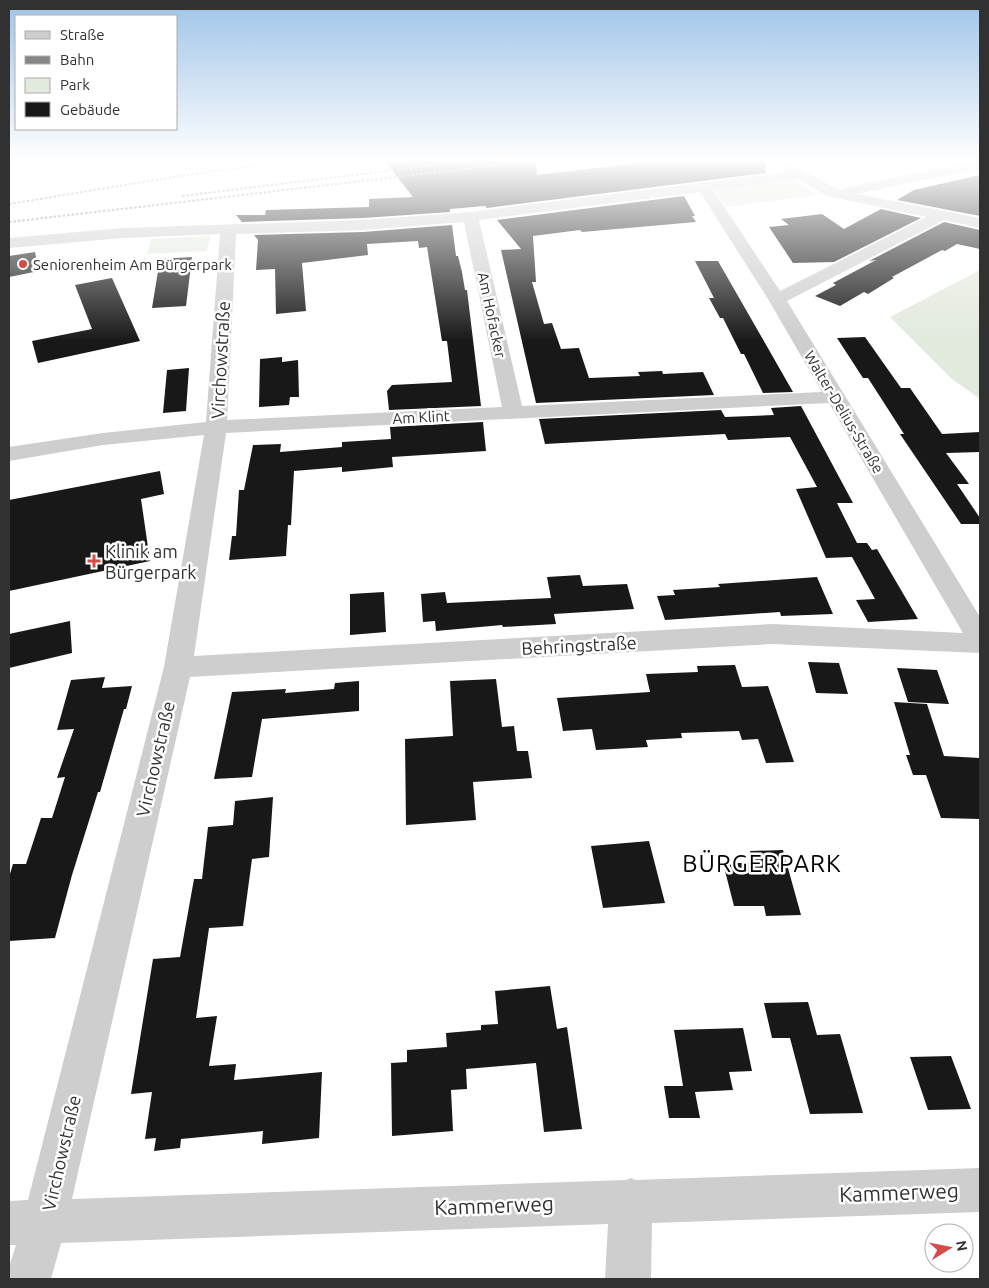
<svg xmlns="http://www.w3.org/2000/svg" width="989" height="1288" viewBox="0 0 989 1288" font-family="Ubuntu,sans-serif">
<style>
.green{fill:#e2e9dd}
.building{fill:#181818}
.lines{fill:none;stroke-linecap:round;stroke-linejoin:round}
.minor{fill:#cecece;fill-rule:evenodd}
.rail{stroke:#868686;stroke-width:2;stroke-dasharray:2.5 2;stroke-linecap:butt}
.poi-dot{fill:#d44b47;stroke:#fff;stroke-width:2}
.labels{text-anchor:middle;dominant-baseline:central;stroke-width:5;stroke-linejoin:round;paint-order:stroke}
.far-poi-label{font-size:15px;fill:#313131;stroke:#fff;text-anchor:start}
.far-street-label{font-size:15px;fill:#313131;stroke:#fff}
.street-label{font-size:18px;fill:#313131;stroke:#fff}
.poi-label{font-size:18px;fill:#313131;stroke:#fff;text-anchor:start}
.near-street-label{font-size:21px;fill:#313131;stroke:#fff}
.near-quarter-label{font-size:24px;letter-spacing:1px;fill:#000;stroke:#fff}
</style>
<rect width="100%" height="100%" fill="#fff"/>
<path class="green" d="M793,179L817,195L726,207L713,190Z
M210,236L207,251L147,254L151,239Z
M980,270V399L952,379L890,317Z"/>
<path class="building" d="M385,161H536L537,175L657,161H765L766,173L487,208L485,206L450,209V212L363,218L242,222L236,215H265L266,210L369,207V199L413,197Z
M980,175V216L897,200L914,190Z
M684,196L695,216H692L696,222L582,232L580,230L533,236L536,282H532L544,324L552,323L561,349L579,348L589,378L640,376L638,372L662,371L663,374L703,372L714,395L536,403L501,250L521,249L497,220Z
M881,209L921,218L834,262L793,263L769,227L789,225L781,219L822,214L844,229Z
M944,222L980,230V249L957,244L945,251L942,250L892,277L894,278L868,294L864,292L840,306L815,296L836,285L833,283L876,260L869,261Z
M452,225L456,256H458L462,272L465,290H467L481,406L389,410L387,391L392,385L452,382L447,341H442L427,247L419,248L418,241L367,244L368,255L302,263L306,311L276,314L275,269L256,270L258,240L254,235L363,232Z
M35,252L39,271L9,277V256Z
M192,257L186,306L152,308L160,259Z
M695,261H718L793,392L763,393L744,354H741L723,318H720L709,298H714Z
M112,278L140,341L38,363L32,341L92,329L75,285Z
M865,337L901,388H910L942,434L980,432V452L946,453L969,484H957L980,518V524H961L900,434H904L868,378H863L837,338Z
M282,357V362L298,360L299,397H290L289,405L259,407L260,359Z
M189,368L186,411L163,413L167,370Z
M801,406L853,503H837L857,543H867L872,550L877,549L918,619L868,622L856,600L875,599L852,557L826,558L796,489L817,487L790,437L728,440L725,434L545,444L539,419L721,410L725,417L774,415L771,408Z
M483,422L486,451L392,457L391,447L393,467L342,472V467L294,471L291,525H288L286,556L229,560L232,536H236L239,490H244L253,445L281,444L280,452L342,447V442L391,439L390,427Z
M160,471L164,494L141,499L150,561L9,591V500Z
M580,575L583,586L627,584L634,609L554,614L552,604L556,624L503,627L502,625L436,631L435,621L423,622L421,594L445,592L447,603L551,598L547,577Z
M817,577L833,614L781,616L780,612L665,620L657,596L675,595L673,590L720,587L718,584Z
M384,592L386,632L350,635V594Z
M70,621L72,653L9,668V634Z
M808,662L839,663L848,694L816,693Z
M735,665L742,687L768,686L794,762L766,763L758,739L742,740L739,731L681,733L682,738L646,740L648,747L596,750L592,729L563,731L557,698L650,692L646,674L698,672L697,666Z
M897,668L937,670L949,704L908,702Z
M105,677L102,688L132,686L126,709H124L100,792H98L72,875L55,938L9,941V877L13,864H26L41,818H52L65,777L57,778L74,729L57,730L71,680Z
M496,679L502,727L514,726L517,751H528L532,778L473,782L476,820L406,825L405,739L453,736L450,681Z
M359,681V711L262,719L252,777L214,779L232,692L286,689L285,693L334,689L335,683Z
M894,702L927,704L944,756L980,758V819L941,818L926,775H913L906,755H910Z
M273,797L269,857L252,859L243,926L209,928L196,1018L217,1016L209,1066L236,1064L234,1080L322,1072L319,1138L262,1144L263,1131L181,1139L180,1148L154,1151L156,1138L145,1139L152,1092L131,1094L153,959L180,957L194,879H202L208,827L233,825L235,801Z
M649,841L665,903L603,908L591,846Z
M783,850L801,915L766,916L764,906H734L723,863H753L750,851Z
M550,986L557,1029L567,1027L582,1129L544,1132L536,1063L466,1069L467,1089L451,1090L453,1131L392,1136L391,1063L407,1062V1050L447,1047L446,1033L481,1030V1025L498,1024L495,991Z
M808,1002L817,1035L840,1034L863,1113L810,1114L790,1038H772L764,1003Z
M743,1028L752,1071L729,1072L733,1090L695,1092L700,1118H669L664,1086H683L674,1030Z
M951,1056L971,1109L928,1110L910,1057Z"/>
<g class="lines">
<path class="minor" d="M81,161H95L96,164L89,168L84,167Z
M975,161H980V168L856,194L980,218V228L944,220L787,301L980,617V653L772,644L190,677L72,1199L626,1180L631,1178L635,1180L980,1168V1212L652,1223L651,1279H605L608,1224L61,1243L51,1279H9V1267L16,1245H9V1201L28,1200L164,667L204,435L103,445L9,461V447L103,433L206,422L220,234L123,238L9,248V238L123,228L363,220L471,212L788,172L780,166L787,162L841,191L848,187ZM799,179L827,196L927,217L780,291L713,190ZM700,192L768,299L822,392L522,406L479,220ZM464,222L502,407L227,420L236,234L363,230ZM829,403L963,633L772,624L194,656L226,433Z"/>
<path class="rail" d="M182,196L468,161
M9,204L186,175L291,161
M9,222L535,161"/>
</g>
<linearGradient id="sky" x2="0" y2="1"><stop stop-color="#9ec4e8"/><stop offset="0.47" stop-color="#fff"/><stop offset="1" stop-color="#fff" stop-opacity="0"/></linearGradient>
<rect width="989" height="341" fill="url(#sky)"/>
<g class="poi-dot">
<circle cx="23" cy="264" r="5"/>
<path d="M91.5 553.5h5v5h5v5h-5v5h-5v-5h-5v-5h5z"/>
</g>
<g class="labels">
<g class="far-poi-label">
<text x="33" y="264">Seniorenheim Am Bürgerpark</text>
</g>
<g class="far-street-label">
<text transform="translate(492 315) rotate(78)">Am Hofacker</text>
<text transform="translate(844 412) rotate(59)">Walter-Delius-Straße</text>
<text transform="translate(421 417) rotate(-3)">Am Klint</text>
</g>
<g class="street-label">
<text transform="translate(220 360) rotate(-87)">Virchowstraße</text>
<text transform="translate(579 645) rotate(-3)">Behringstraße</text>
<text transform="translate(155 759) rotate(-77)">Virchowstraße</text>
<text transform="translate(61 1153) rotate(-77)">Virchowstraße</text>
</g>
<g class="poi-label">
<text x="105" y="551">Klinik am<tspan x="105" dy="21">Bürgerpark</tspan></text>
</g>
<g class="near-street-label">
<text transform="translate(899 1192) rotate(-2)">Kammerweg</text>
<text transform="translate(494 1205) rotate(-2)">Kammerweg</text>
</g>
<g class="near-quarter-label">
<text x="762" y="863">BÜRGERPARK</text>
</g>
</g>
<rect width="989" height="1288" fill="none" stroke="#313131" stroke-width="20"/>
<rect x="15" y="15" width="162" height="115" fill="#ffffff" stroke="#adadad"/>
<rect x="25" y="31" width="25" height="8" fill="#cecece" stroke="#adadad"/>
<text x="60" y="40" font-size="15" fill="#313131">Straße</text>
<rect x="25" y="56" width="25" height="8" fill="#868686" stroke="#adadad"/>
<text x="60" y="65" font-size="15" fill="#313131">Bahn</text>
<rect x="25" y="78" width="25" height="15" fill="#e2e9dd" stroke="#adadad"/>
<text x="60" y="90" font-size="15" fill="#313131">Park</text>
<rect x="25" y="102" width="25" height="15" fill="#181818" stroke="#adadad"/>
<text x="60" y="115" font-size="15" fill="#313131">Gebäude</text>
<g transform="translate(949 1248) rotate(80)"><circle r="24" fill="#ffffff" stroke="#adadad"/>
<path d="M0-4L9 19L0 12L-9 19Z" fill="#d44b47"/>
<text y="-8" font-size="14" font-weight="bold" text-anchor="middle" fill="#313131">N</text>
</g>
</svg>
